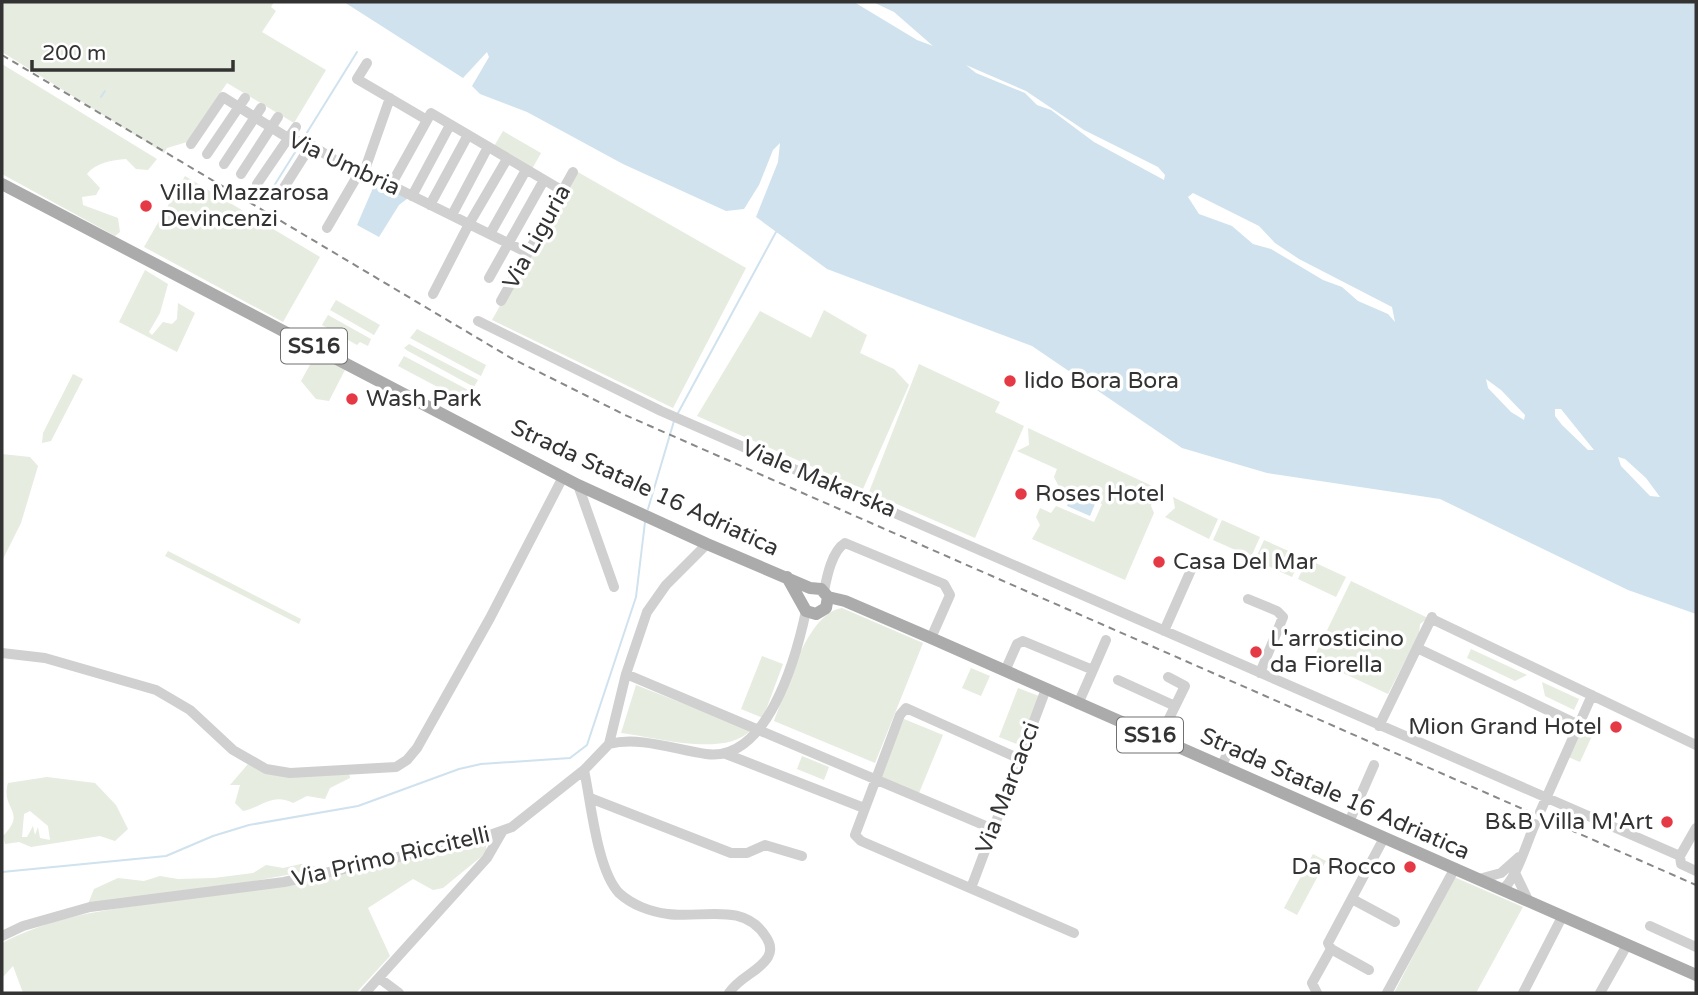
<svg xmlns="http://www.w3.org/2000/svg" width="1698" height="995" viewBox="0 0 1698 995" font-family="'Varela Round',sans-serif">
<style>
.green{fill:#e6ecdf;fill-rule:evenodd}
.water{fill:#cfe2ee}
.pier{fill:#fff}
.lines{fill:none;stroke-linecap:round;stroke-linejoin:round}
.stream{stroke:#cfe2ee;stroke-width:2}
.minor{stroke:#d0d0d0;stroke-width:10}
.major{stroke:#ababab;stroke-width:12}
.rail{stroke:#888;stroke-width:2;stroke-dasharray:7 5;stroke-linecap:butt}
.poi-dot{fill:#e63946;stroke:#fff;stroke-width:2.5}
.labels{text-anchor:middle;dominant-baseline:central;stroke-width:7;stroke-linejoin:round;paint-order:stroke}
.shield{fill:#fff;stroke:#707070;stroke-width:2}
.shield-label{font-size:21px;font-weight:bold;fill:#333}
.street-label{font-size:23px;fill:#333;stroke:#fff}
.poi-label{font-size:23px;fill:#333;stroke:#fff;text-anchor:start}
</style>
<rect width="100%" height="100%" fill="#fff"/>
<path class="green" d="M2,2H274L271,7L276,11L262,32L326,70L294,123L227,83L187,142L167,148L164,153L2,52Z
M2,64L157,159L148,170L136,169L126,159C112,160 95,163 87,174L100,188L96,195L82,197L83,205L118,218L120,232L115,236L2,174Z
M503,131L541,153L532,169L493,148Z
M576,171L746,268L673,408L492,320Z
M185,176L320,257L283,322L144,247Z
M145,270L168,284L160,313L149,332L152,335L163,322L172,324L177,319L178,303L195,313L177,352L119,322Z
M336,300L380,325L374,335L330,310Z
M824,310L867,335L860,353L894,369L909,385L863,489L697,416L760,311L811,338Z
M328,315L371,339L368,346L360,342L357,345L322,325Z
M417,329L486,365L481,376L410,338Z
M409,344L478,380L474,387L408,351L404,348Z
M318,350L347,366L329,401L316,399L301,381Z
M404,356L472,392L466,402L398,366Z
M919,364L1000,402L995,412L1024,426L975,538L869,492Z
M73,374L83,379L51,441L42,443L43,433Z
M1028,428L1165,492L1153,499L1151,506L1154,513L1125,580L1032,539L1040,525L1036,517L1040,508L1051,513L1056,506L1094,522L1102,504L1067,488L1060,489L1054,477L1057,469L1017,451L1029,445Z
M2,454L30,457L38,466L21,523L2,561Z
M1173,497L1218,519L1209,539L1165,517L1175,508Z
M1222,520L1260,537L1251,557L1213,540Z
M1264,540L1302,557L1292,577L1255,560Z
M168,551L301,619L299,624L165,556Z
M1307,559L1346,577L1336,597L1298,579Z
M1351,581L1428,618L1420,624L1419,634L1388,694L1313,659Z
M842,608L923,643L875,763L774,721C787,690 806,613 842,608Z
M1471,649L1527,675L1515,681L1467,658Z
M762,656L783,664L763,718L741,709Z
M971,668L990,676L981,696L962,688Z
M1542,682L1579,699L1574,710L1545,696Z
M636,685L751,730C725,758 655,737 621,733Z
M1018,688L1039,696L1019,745L999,737Z
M904,719L943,735L919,793L880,777Z
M1581,728L1593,734L1580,762L1568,757Z
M802,756L829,767L824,780L797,769Z
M248,764L263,771L349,772L350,778L330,788L325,799L307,796L293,803C273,792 260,808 243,811L235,803L240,785H230Z
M47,777L95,783L116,805L128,829L115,841L100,836L31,847L19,842L5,844L3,836C28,811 0,809 8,783ZM30,811L48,826L50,840L40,838L38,827L35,835L33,826L27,837H22L24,814Z
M485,841L487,852L443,888L433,890L413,879L368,908L390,956L356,993H23L13,966L2,978V943C67,909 136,907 208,896C301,881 393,859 485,841Z
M1313,854L1326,861L1297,915L1284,908Z
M301,864L325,868L238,884L88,904L94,889L118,878L144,881L160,876L178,879L214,878L253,873L266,865L283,868Z
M1454,877L1523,907L1476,993H1394Z"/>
<path class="water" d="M344,2H1696V614L1628,590L1440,499L1267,473L1182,448L1032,346L827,269L756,217L778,162L780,143L773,150L759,185L744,209L726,211L623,164L527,112L480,94L472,86L489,57L487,52L463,78Z
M376,181L408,198L399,205L379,237L357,225Z
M1072,494L1095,504L1090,516L1067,506Z"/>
<path class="pier" d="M854,2H873L894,12L933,46L917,40Z
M966,65L1026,91L1084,130L1158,167L1165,175L1164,180L1094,142L1051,110L1037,105L1025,93L976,73Z
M1193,193L1259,226L1275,243L1299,259L1392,307L1395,322L1388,314L1358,301L1342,287L1323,280L1271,249L1253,244L1232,226L1199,214L1188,197Z
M1486,379L1501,390L1525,415L1524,420L1511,412L1488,388Z
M1555,409H1561L1594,450H1588L1562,425L1555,416Z
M1618,457L1625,459L1646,478L1660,497L1650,496L1621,466Z"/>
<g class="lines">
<path class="stream" d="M101,97L105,91
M303,139L357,52
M272,189L299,146
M678,413L776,232
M648,509L674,421
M2,872L166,856L213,836L249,825L358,806L459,769L481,764L570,758L587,745L636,597L645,522"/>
<path class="minor" d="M367,63L357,79L427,120
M191,144L223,97L288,138L311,145L357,174L364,172L469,224L433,294
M207,154L245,98
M507,159L469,224L528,253
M224,164L261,108
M364,172L390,98
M241,174L278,117
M257,184L296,127
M391,185L431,113L563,191
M412,196L450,125
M278,197L311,145
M430,205L468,135
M452,215L488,147
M327,228L359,173
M490,234L526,170
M489,278L544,180
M501,301L573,172
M478,321L661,411L1680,856L1696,828
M578,485L614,587
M824,591C827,576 832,551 845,543L944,584L950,595L931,638
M1248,599L1277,611L1283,617L1260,673
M1432,619L1696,745
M1164,631L1191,570
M1417,648L1579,725
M2,653L45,658L156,690L190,710L233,750L266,769L290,773L396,767L407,760L417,748L490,618L563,477
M1093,670L1106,640
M1005,671L1017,644L1023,641L1093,670L1078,704
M626,674L993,829
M1118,680L1175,706
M1379,726L1432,617
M1159,739L1185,686L1168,677
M609,744C640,736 676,750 706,754C767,763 796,658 806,611
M726,754L864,808
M1020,759L906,708L900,715L855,835L861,841L1074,933
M1221,767L1228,752
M584,770C591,802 597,870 619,893C632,905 651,912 668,914C701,919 744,901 766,937C770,943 772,950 768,957C759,972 739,977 729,993
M590,798L731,853H747L765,845L802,856
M1540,812L1592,695
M1349,822L1374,765
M1680,856L1681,864L1696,871
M1516,875L1529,902
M1479,879L1501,873L1519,857
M971,888L1046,689
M1501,890C1516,882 1527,841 1535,824
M1352,899L1395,922
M1650,926L1696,947
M2,936L23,926L90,907L284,882L476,840L512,827L584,770L609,744L626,674L647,612L666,585L707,544
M1369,970L1331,949L1328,943L1384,838
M379,978L399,993
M365,993L487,858L502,832
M1317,993L1312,983L1331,949
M1387,993L1455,868
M1523,993L1562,917
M1600,993L1627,945"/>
<path class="major" d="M2,184L578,485L707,544L810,588L821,589L828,597L826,608L816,614L806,611L787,577
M828,597L845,601L931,638L1696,975"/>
<path class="rail" d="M2,55L511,358L625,415L1696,885"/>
</g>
<g class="poi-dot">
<circle cx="146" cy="206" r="7"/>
<circle cx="1010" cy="381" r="7"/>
<circle cx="352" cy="399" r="7"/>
<circle cx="1021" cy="494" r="7"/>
<circle cx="1159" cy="562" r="7"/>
<circle cx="1256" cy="652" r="7"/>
<circle cx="1616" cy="727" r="7"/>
<circle cx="1667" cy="822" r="7"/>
<circle cx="1410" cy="867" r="7"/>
</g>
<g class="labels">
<g class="shield">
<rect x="281" y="328.5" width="66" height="35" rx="5"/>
<rect x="1117" y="717.5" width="66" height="35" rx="5"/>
</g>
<g class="shield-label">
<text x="314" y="346">SS16</text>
<text x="1150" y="735">SS16</text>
</g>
<g class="street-label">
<text transform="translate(344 164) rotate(25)">Via Umbria</text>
<text transform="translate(537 237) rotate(-61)">Via Liguria</text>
<text transform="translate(819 479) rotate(23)">Viale Makarska</text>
<text transform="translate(645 488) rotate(25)">Strada Statale 16 Adriatica</text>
<text transform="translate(1008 788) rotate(-69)">Via Marcacci</text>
<text transform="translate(1335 794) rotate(24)">Strada Statale 16 Adriatica</text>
<text transform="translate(391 857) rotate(-13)">Via Primo Riccitelli</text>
</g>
<g class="poi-label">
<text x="160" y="193">Villa Mazzarosa<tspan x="160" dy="26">Devincenzi</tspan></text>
<text x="1024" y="381">lido Bora Bora</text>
<text x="366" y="399">Wash Park</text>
<text x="1035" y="494">Roses Hotel</text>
<text x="1173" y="562">Casa Del Mar</text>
<text x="1270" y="639">L'arrosticino<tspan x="1270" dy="26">da Fiorella</tspan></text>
<text x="1602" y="727" text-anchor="end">Mion Grand Hotel</text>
<text x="1653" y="822" text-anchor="end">B&amp;B Villa M'Art</text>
<text x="1396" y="867" text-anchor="end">Da Rocco</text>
</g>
</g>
<rect width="1698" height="995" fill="none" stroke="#333333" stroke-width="7"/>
<path d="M32 60v10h201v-10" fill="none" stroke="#333333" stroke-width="3.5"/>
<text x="42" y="60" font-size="21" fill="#333333" stroke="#ffffff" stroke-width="5" paint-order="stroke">200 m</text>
</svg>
